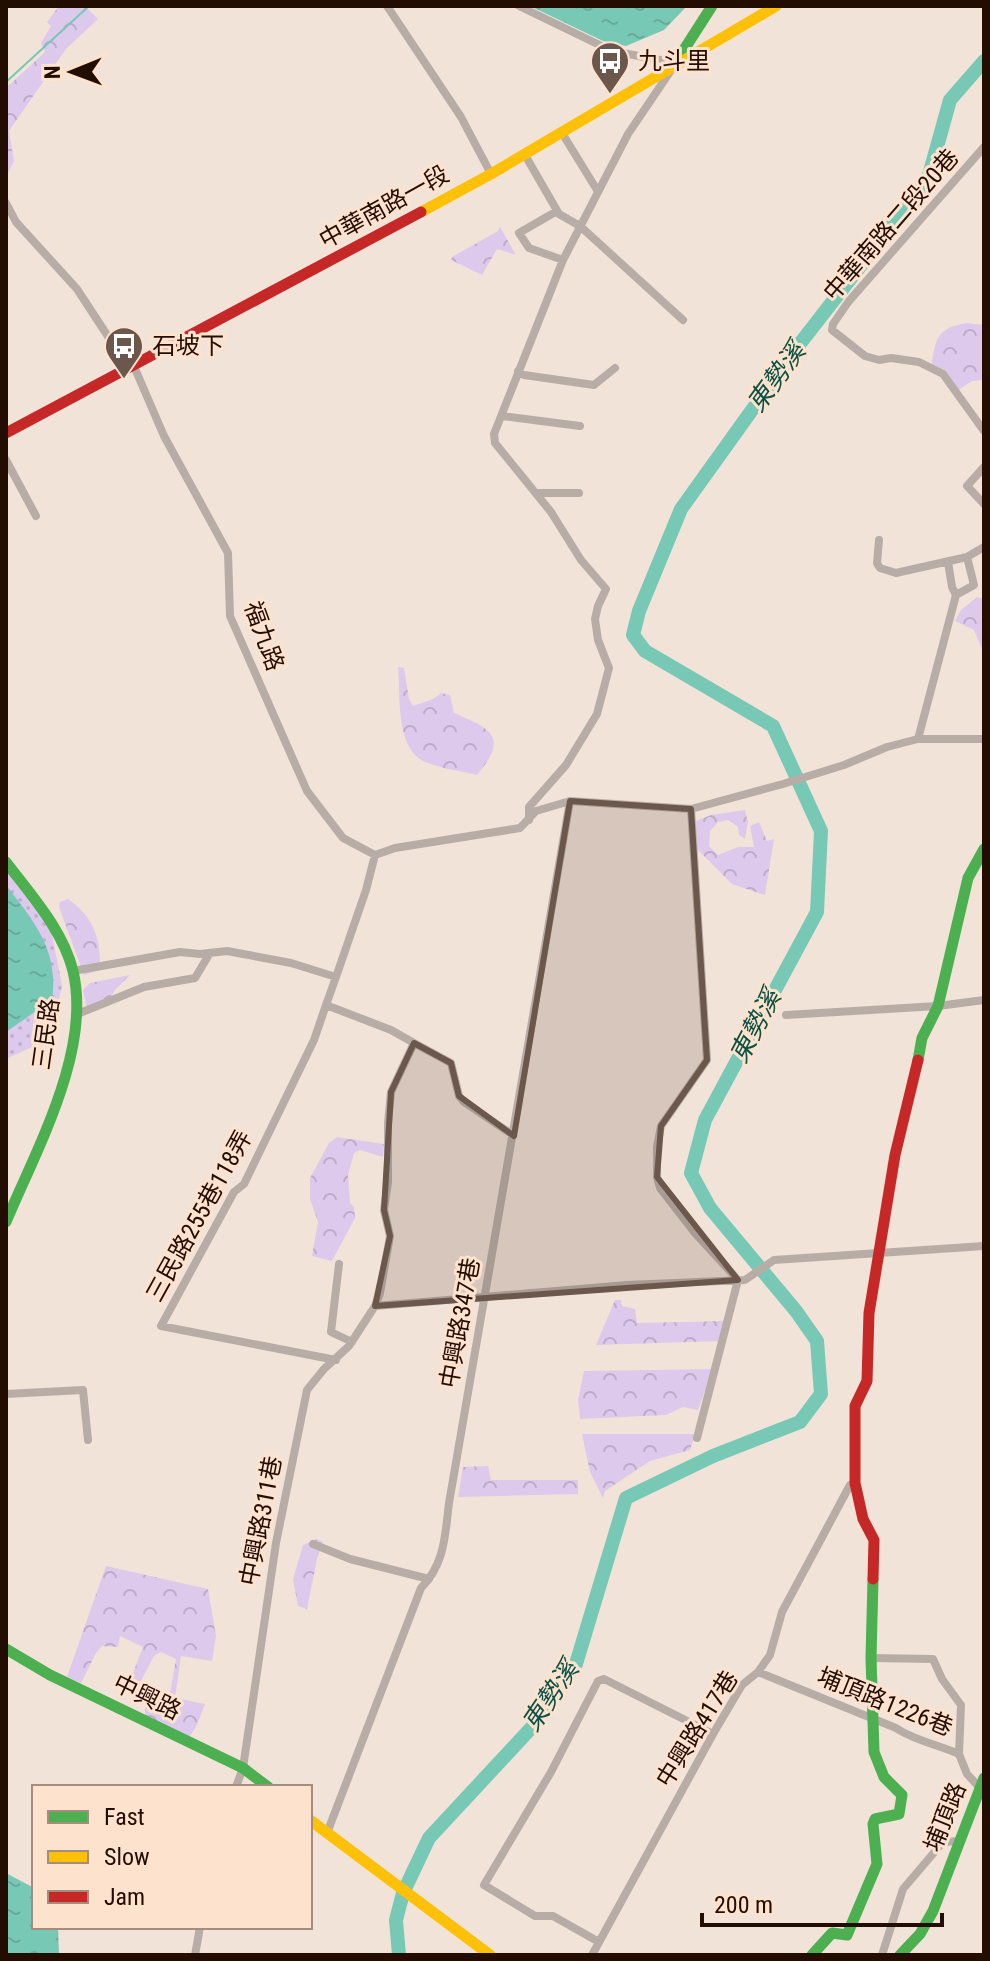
<svg xmlns="http://www.w3.org/2000/svg" width="990" height="1961" viewBox="0 0 990 1961" font-family="'Roboto Condensed','Noto Sans TC',sans-serif">
<style>
.grass{fill:url(#grass-dots)}
.forest{fill:url(#forest-crowns)}
.water{fill:url(#water-ripples)}
.lines{fill:none;stroke-linecap:round;stroke-linejoin:round}
.stream{stroke:#78c8b6;stroke-width:2}
.river{stroke:#78c8b6;stroke-width:14}
.street{stroke:#b8ada6;stroke-width:8}
.fast{stroke:#4caf50;stroke-width:11}
.slow{stroke:#ffc107;stroke-width:11}
.jam{stroke:#c62828;stroke-width:11}
.marked{fill:#6b574c;fill-opacity:0.2;stroke:#6b574c;stroke-width:6;stroke-linejoin:round}
.labels{text-anchor:middle;dominant-baseline:central;stroke-width:6;stroke-linejoin:round;paint-order:stroke}
.poi-label{font-size:24px;fill:#230c00;stroke:#fde2ce;text-anchor:start}
.street-label{font-size:24px;fill:#230c00;stroke:#fde2ce}
.water-label{font-size:26px;font-style:italic;fill:#095045;stroke:#fde2ce}
</style>
<defs>
<pattern id="grass-dots" width="8" height="8" patternUnits="userSpaceOnUse" patternTransform="scale(2)"><rect width="8" height="8" fill="#ddc9ec"/><path d="M2 2h.1M6 6h.1" fill="none" stroke="#bdabc9" stroke-width="1.8" stroke-linecap="round"/></pattern>
<pattern id="forest-crowns" width="20" height="18" patternUnits="userSpaceOnUse" patternTransform="scale(2)"><rect width="20" height="18" fill="#ddc9ec"/><path d="M2 6a3 3 0 1 1 6 0M12 15a3 3 0 1 1 6 0" fill="none" stroke="#bdabc9"/></pattern>
<pattern id="water-ripples" width="26" height="14" patternUnits="userSpaceOnUse" patternTransform="scale(2)"><rect width="26" height="14" fill="#78c8b6"/><path d="M2 4q2-2 4 0t4 0M15 11q2-2 4 0t4 0" fill="none" stroke="#68ab9b"/></pattern>
</defs>
<rect width="100%" height="100%" fill="#f2e3d8"/>
<path class="grass" d="M6,869L51,929L62,986L55,1016L43,1042L6,1059Z"/>
<path class="forest" d="M59,6H85L98,19L66,49L9,131L14,161L6,177V88L45,52L41,43L51,26L47,22Z
M500,227L516,255L497,249L482,275L451,260L452,257L498,231Z
M967,323L984,325V380L972,381L957,391L931,367C936,339 936,328 967,323Z
M977,597L984,599V654L974,630L955,621L961,610Z
M398,667L404,668L409,699L413,706L433,699L441,693L450,695L454,713C492,729 509,737 477,775C461,771 443,769 428,763C394,751 401,696 398,667Z
M745,810L748,822L745,839L739,835L738,827L728,820L718,822L710,831L709,846L718,855L738,847H754L750,826L759,822L767,841L774,839L765,895L732,884L697,849L696,821L711,815Z
M68,899C94,917 101,939 100,970L84,975L59,907L60,902Z
M130,975L115,990L106,1004L87,1009L83,990L90,983Z
M337,1137L384,1144L383,1157L360,1150L354,1153L348,1175L350,1203L354,1207L355,1218L332,1261L312,1256L318,1222L310,1199V1178L329,1143Z
M615,1300H621L622,1306L635,1309L637,1323L728,1321L721,1341L596,1345Z
M713,1369L698,1410L683,1407L666,1415L580,1419L578,1400L584,1371Z
M582,1434H695L690,1450L650,1461L605,1491L603,1498L590,1472Z
M488,1466L491,1480H578V1494L458,1497L463,1467Z
M317,1539L323,1542L317,1559L307,1609L298,1606L293,1579L303,1545Z
M106,1566L208,1589L216,1636L212,1661L181,1656L175,1698L205,1704L197,1725L188,1739L145,1716V1706L166,1717L176,1659L161,1652L154,1656L141,1681L134,1682L131,1678L143,1647L120,1636L118,1647L102,1646L96,1653L81,1683L67,1677Z"/>
<path class="water" d="M530,6H687L664,30L626,46L603,41Z
M6,885C35,923 59,950 52,1000L6,1032Z
M6,1873L34,1888V1927H58L59,1955H6Z"/>
<g class="lines">
<path class="stream" d="M6,82L89,6"/>
<path class="river" d="M399,1955L396,1920L403,1893L429,1838L533,1726L576,1664L626,1498L713,1456L800,1422L821,1394L817,1341L796,1311L710,1208L691,1173L705,1120L817,912L821,831L773,726L645,651L633,635L639,611L681,509L795,350L928,179L950,100L984,61"/>
<path class="street" d="M387,6L461,117L491,174
M519,6L612,51L676,63L628,134L563,260L494,434L495,443L551,512L581,560L606,589L598,606L595,619L598,640L609,668L597,714L566,765L529,807V820
M562,133L597,190
M984,147L849,301L833,324L832,330L865,356L879,360L891,358L919,362L943,374L984,431
M525,155L559,214L580,226L683,320
M6,203L16,222L77,289L128,367
M557,211L519,233L529,248L563,260
M133,364L164,436L228,553L230,616L307,791L343,838L375,855
M518,371L524,375L594,385L615,368
M502,416L580,426
M6,460L36,516
M984,467L967,486L984,504
M536,493H579
M879,540L877,563L880,568L896,573L967,557L984,547
M956,595L974,585L967,557
M918,739L956,595L952,587L948,562
M691,809L707,1060L661,1126L657,1147V1177L660,1188L695,1233L738,1280L697,1438
M73,971L180,952L200,954L227,951L291,963L336,977L366,890L375,855L395,848L520,828L536,811L570,801L691,809L783,784L844,765L887,747L918,739H984
M326,1005L314,1040L244,1184L234,1192L161,1326L336,1360
M75,1015L144,987L195,978L210,953
M786,1015L938,1006L984,1000
M414,1043L451,1063L459,1096L464,1102L513,1135
M339,1264L331,1332L352,1342
M375,1306L627,1285L745,1280L774,1260L984,1246
M6,1394L83,1390L88,1440
M313,1544L350,1559L429,1579
M871,1658L933,1659L942,1679L961,1705L959,1754
M758,1672L896,1728C913,1740 939,1745 959,1754L967,1774L980,1788
M236,1787L243,1768L276,1543L307,1390L324,1369L349,1346L375,1306L380,1293L390,1236L384,1210L388,1182V1123L391,1092L414,1043L391,1030L326,1005L336,977
M327,1833L421,1588C445,1564 445,1535 449,1503L570,801
M599,1942L553,1916H535L484,1885L551,1772L598,1681L604,1679L713,1734
M195,1955L200,1927
M592,1955L713,1734L742,1685L758,1672L770,1655L782,1612L850,1485L855,1483
M882,1955L903,1889L943,1842L959,1841"/>
<path class="fast" d="M678,59L712,6
M6,862C31,895 63,930 73,971C92,1051 36,1150 6,1222
M918,1060L922,1038L938,1006L968,878L984,849
M6,1649L50,1675L243,1768L268,1787
M812,1955L832,1933L847,1935L877,1864L873,1824L875,1819L899,1814L902,1795L884,1777L874,1752L871,1658L873,1579
M900,1955L920,1934L933,1911L984,1778"/>
<path class="slow" d="M421,212L491,174L776,6
M310,1820L490,1955"/>
<path class="jam" d="M6,433L421,212
M873,1579L874,1540L863,1519L855,1483V1406L867,1381L869,1313L895,1155L918,1060"/>
</g>
<path class="marked" d="M570,801L691,809L707,1060L661,1126L657,1177L738,1280L375,1306L390,1236L384,1210L391,1092L414,1043L451,1063L459,1096L514,1136Z"/>
<defs>
<symbol id="bus-pin" viewBox="-11 -11 22 30"><path d="M0 17L-7.5 6A9.5 9.5 0 1 1 7.5 6Z" fill="#6b574c" stroke="#fde2ce"/><path d="M-5-6H5V4H4V6H2V4H-2V6H-4V4H-5ZM-3.5-4V0h7V-4ZM-3.5 1.2v1.5H-2V1.2ZM2 1.2v1.5H3.5V1.2Z" fill="#fff"/></symbol>
</defs>
<g fill-rule="evenodd">
<use href="#bus-pin" x="588" y="39" width="44" height="60"/>
<use href="#bus-pin" x="102" y="324" width="44" height="60"/>
</g>
<g class="labels">
<g class="poi-label">
<text x="638" y="61">九斗里</text>
<text x="152" y="346">石坡下</text>
</g>
<g class="street-label">
<text transform="translate(384 207) rotate(-29)">中華南路一段</text>
<text transform="translate(891 225) rotate(-49)">中華南路二段20巷</text>
<text transform="translate(264 636) rotate(70)">福九路</text>
<text transform="translate(46 1034) rotate(-82)">三民路</text>
<text transform="translate(199 1216) rotate(-61)">三民路255巷118弄</text>
<text transform="translate(460 1323) rotate(-80)">中興路347巷</text>
<text transform="translate(261 1521) rotate(-79)">中興路311巷</text>
<text transform="translate(147 1697) rotate(26)">中興路</text>
<text transform="translate(885 1702) rotate(22)">埔頂路1226巷</text>
<text transform="translate(697 1729) rotate(-58)">中興路417巷</text>
<text transform="translate(945 1817) rotate(-68)">埔頂路</text>
</g>
<g class="water-label">
<text transform="translate(776 377) rotate(-54)">東勢溪</text>
<text transform="translate(755 1026) rotate(-62)">東勢溪</text>
<text transform="translate(550 1696) rotate(-56)">東勢溪</text>
</g>
</g>
<rect width="990" height="1961" fill="none" stroke="#230c00" stroke-width="16"/>
<rect x="32" y="1785" width="280" height="144" fill="#fde2ce" stroke="#a68c7c" stroke-width="2"/>
<rect x="48" y="1811" width="40" height="12" fill="#4caf50" stroke="#a68c7c" stroke-width="2"/>
<text x="104" y="1825" font-size="24" fill="#230c00">Fast</text>
<rect x="48" y="1851" width="40" height="12" fill="#ffc107" stroke="#a68c7c" stroke-width="2"/>
<text x="104" y="1865" font-size="24" fill="#230c00">Slow</text>
<rect x="48" y="1891" width="40" height="12" fill="#c62828" stroke="#a68c7c" stroke-width="2"/>
<text x="104" y="1905" font-size="24" fill="#230c00">Jam</text>
<g transform="translate(72 72) rotate(269)" stroke="#fde2ce" stroke-width="6" paint-order="stroke">
<path d="M0-6L14 30L0 20L-14 30Z" fill="#230c00"/>
<text y="-12" font-size="22" font-weight="bold" text-anchor="middle" fill="#230c00">N</text>
</g>
<path d="M702 1913v12h240v-12" fill="none" stroke="#230c00" stroke-width="4"/>
<text x="714" y="1913" font-size="24" fill="#230c00" stroke="#fde2ce" stroke-width="6" paint-order="stroke">200 m</text>
</svg>
